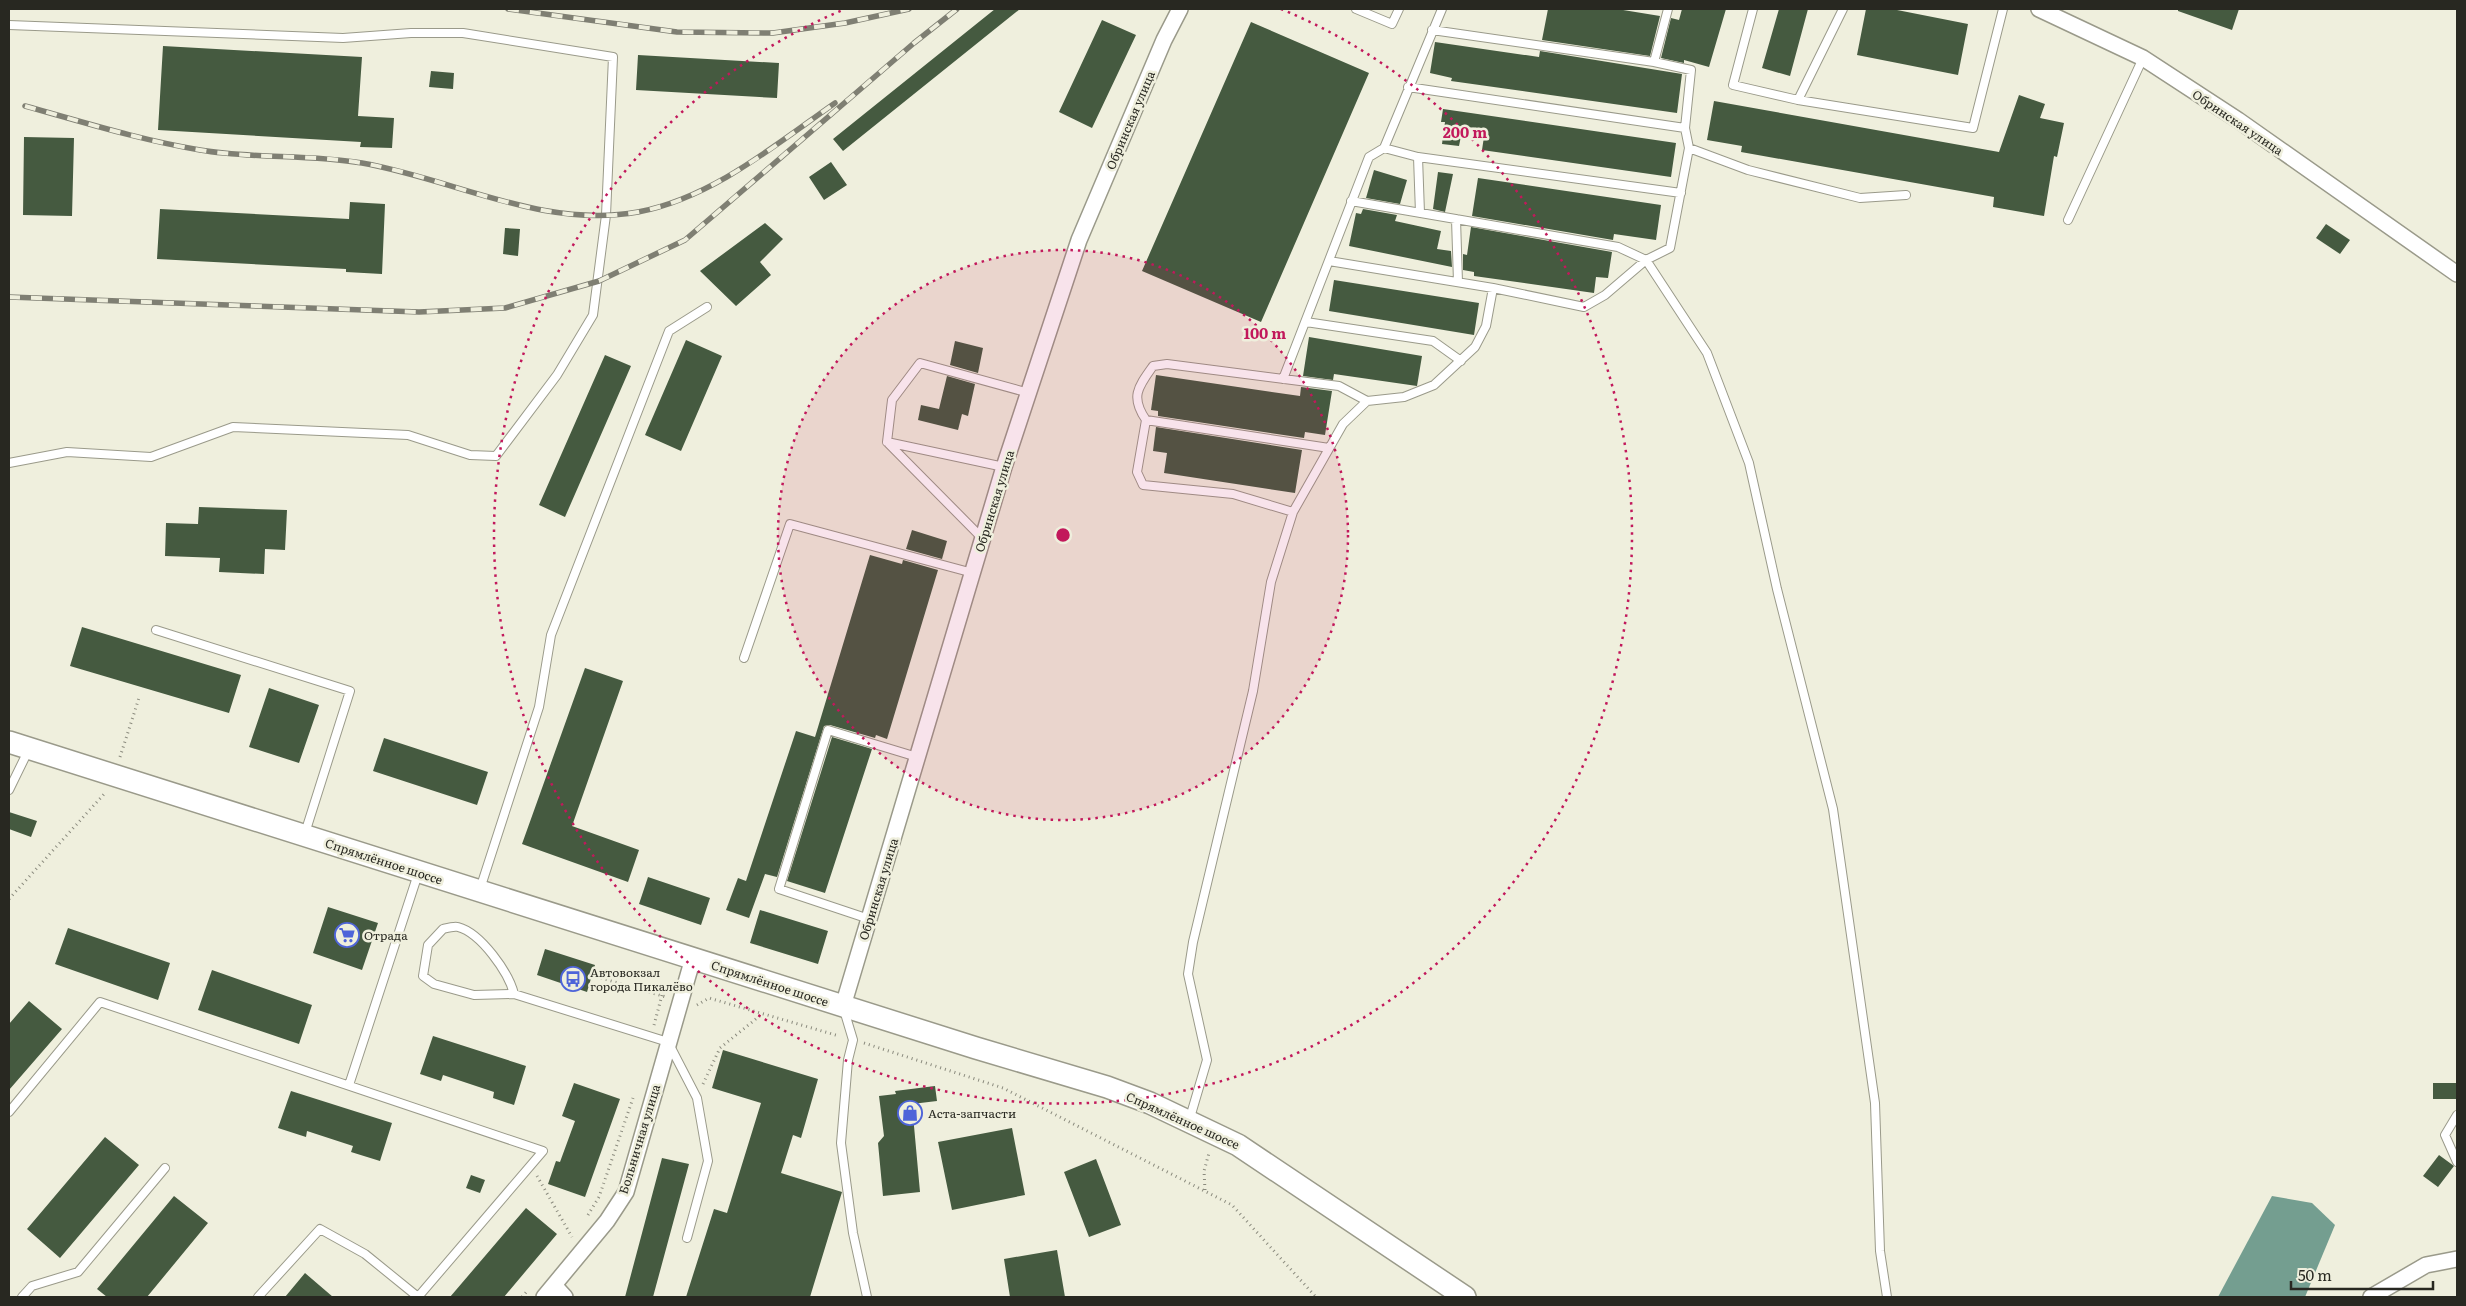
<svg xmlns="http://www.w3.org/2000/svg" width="2466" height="1306" viewBox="0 0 2466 1306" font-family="Literata,serif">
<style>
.water{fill:#749e90}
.building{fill:#455a40}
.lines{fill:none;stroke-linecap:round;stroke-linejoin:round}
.service-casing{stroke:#9a9a8a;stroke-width:10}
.minor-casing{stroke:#9a9a8a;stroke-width:18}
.secondary-casing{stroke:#9a9a8a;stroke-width:24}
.path{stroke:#8b8b7e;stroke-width:3;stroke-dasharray:1 4;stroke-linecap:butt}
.service{stroke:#fff;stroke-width:8}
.minor{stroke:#fff;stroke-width:15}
.secondary{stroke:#fff;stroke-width:21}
.rail-casing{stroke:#7f7f73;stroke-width:5.5}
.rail{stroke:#efefdd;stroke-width:4;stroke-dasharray:11;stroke-linecap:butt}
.ring{fill:none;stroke:#c2185b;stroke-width:2.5;stroke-dasharray:2.5 5}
.labels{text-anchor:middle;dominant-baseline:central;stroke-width:5;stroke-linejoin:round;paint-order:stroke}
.street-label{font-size:12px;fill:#282821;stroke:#efefdd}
.poi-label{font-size:12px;fill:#282821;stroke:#efefdd;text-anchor:start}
.centre{fill:#c2185b;stroke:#efefdd;stroke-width:2.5}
.ring-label{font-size:15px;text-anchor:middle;font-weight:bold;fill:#c2185b;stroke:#efefdd;stroke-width:5;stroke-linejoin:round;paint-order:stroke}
</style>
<rect width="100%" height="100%" fill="#efefdd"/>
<path class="water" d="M2272,1196L2312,1203L2335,1225L2305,1297H2218Z"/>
<path class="building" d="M995,9H1020L843,151L833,139Z
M1548,9H1617L1660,16L1650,56L1542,40Z
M1682,9H1726L1709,67L1684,60V63L1661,58L1671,18L1679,20Z
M1779,9H1808L1790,76L1762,68Z
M1866,9H1892L1968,24L1958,75L1857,55Z
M2178,9H2239L2232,30L2178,11Z
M1102,20L1136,35L1092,128L1059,112Z
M1251,22L1369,73L1261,322L1142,271Z
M1435,42L1539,57L1540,51L1682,74L1677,113L1451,81L1452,78L1430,73Z
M163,46L362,57L358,116L394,118L392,148L360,147L361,142L158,130Z
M638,55L779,63L777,98L636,90Z
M431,71L454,73L453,89L429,87Z
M2019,95L2045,104L2040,118L2064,123L2057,157L2054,156L2044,216L1993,207L1994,197L1741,152L1742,146L1707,140L1714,101L1999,152Z
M1443,109L1676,143L1671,177L1482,150L1485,130L1463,126L1459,146L1442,144L1445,122H1441Z
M24,137L74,138L72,216L23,215Z
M831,162L847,185L824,200L809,177Z
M1374,170L1407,180L1400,204L1366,198Z
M1438,172L1453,174L1445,212L1433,209Z
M1478,178L1661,205L1656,240L1614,234L1613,240L1472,216Z
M350,202L385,204L382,274L346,272V269L157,259L160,209L349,219Z
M1363,209L1397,215L1395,221L1441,231L1437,249L1451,251L1452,267L1349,246L1356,213L1361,214Z
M765,223L783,239L760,262L771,275L736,306L700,271Z
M2326,224L2350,240L2340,254L2316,238Z
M1471,227L1612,252L1608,278L1596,277L1594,293L1474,276V272L1463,270V254L1467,255Z
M505,228L520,229L518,256L503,254Z
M1334,280L1479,303L1474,335L1329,311Z
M1309,337L1422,356L1417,386L1334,374L1333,380L1303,376Z
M686,340L722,356L681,451L645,435Z
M955,341L983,348L978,373L950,365Z
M605,355L631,366L565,517L539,505Z
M1156,375L1300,396L1301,387L1332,391L1325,435L1305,432L1304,438L1158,416V411L1151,410Z
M947,376L975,384L968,416L962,414L958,430L918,420L921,405L939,409Z
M1156,427L1302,450L1295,493L1164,473L1167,453L1153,451Z
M199,507L287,510L285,550L265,549L264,574L219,572L220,558L165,556L166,523L198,524Z
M912,530L947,541L942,559L906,549Z
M870,555L902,564L903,560L938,570L887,739L876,735L875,738L830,725L824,726L777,877L765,874L749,918L726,910L738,878L746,881L796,731L815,737Z
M82,627L241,675L229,713L70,666Z
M585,668L623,681L572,826L639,850L628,882L522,844Z
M269,688L319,705L299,763L249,747Z
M832,737L872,749L825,893L787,881Z
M384,738L488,772L477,805L373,771Z
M9,812L37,821L31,837L9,829Z
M648,877L710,898L701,925L639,904Z
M328,907L378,923L362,970L313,953Z
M760,910L828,931L818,964L750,943Z
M68,928L170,963L158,1000L55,964Z
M545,949L595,965L587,992L537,975Z
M212,970L312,1005L299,1044L198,1010Z
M29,1001L62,1029L9,1090V1024Z
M433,1036L526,1066L514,1105L493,1098L494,1092L443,1075L441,1081L420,1074Z
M723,1050L818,1079L801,1138L793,1135L781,1173L842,1192L810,1297H686L714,1209L727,1213L761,1103L712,1088Z
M574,1083L620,1099L585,1197L548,1184L556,1161L560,1162L575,1121L562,1116Z
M2433,1083H2457V1099H2433Z
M935,1086L937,1101L912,1104L920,1192L883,1196L878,1143L884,1136L879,1096L896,1094L895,1091Z
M291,1091L392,1123L380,1161L351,1152L353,1146L307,1131L306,1137L278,1128Z
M1012,1128L1025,1195L952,1210L938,1142Z
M105,1137L139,1165L60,1258L27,1229Z
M2439,1155L2454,1166L2438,1187L2423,1176Z
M662,1158L689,1164L653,1297H625Z
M1096,1159L1121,1225L1089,1237L1064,1172Z
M471,1175L485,1180L480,1193L466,1188Z
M174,1196L208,1223L147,1297H107L97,1289Z
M526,1208L557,1234L504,1297H450Z
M1057,1250L1065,1297H1010L1004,1259Z
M305,1273L333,1297H285Z"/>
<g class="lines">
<defs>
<path id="service" d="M1356,9L1392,24L1399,9
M1753,9L1733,85L1798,100L1973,128L2003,9
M9,25L343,38L411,33H463L613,57L606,215L593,315L557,375L496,456L470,455L408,435L233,427L151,457L67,452L9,463
M1654,62L1668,9
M1408,87L1685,128
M1798,100L1843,9
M1384,148L1418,157L1681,193
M1689,148L1748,170L1860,198L1906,195
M1418,157L1420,213
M1351,201L1618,247L1646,260L1707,353L1749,463L1777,589L1833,809L1875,1103L1880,1251L1887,1297
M1456,219L1458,282
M2068,220L2143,58
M1329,261L1493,288L1584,307L1605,295L1646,260L1670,248L1689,148L1685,128L1691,70L1654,62L1432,30
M1306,322L1433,341L1461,361
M1283,379L1369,157L1384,148L1442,9
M1146,420L1329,448
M887,442L1004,467
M1293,512L1233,494L1143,485L1137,472L1146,420C1130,397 1138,387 1153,366L1167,364L1339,386L1367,401
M983,539L887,442L892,400L920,363L1029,393
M156,630L350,691L305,833
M744,658L790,524L973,573
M9,790L29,749
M480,889L539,707L551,635L669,331L707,307
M869,919L779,889L828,730L917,757
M514,994C509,973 481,933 458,927C454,926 447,928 443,929L428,945L423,976L434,984L474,995L514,994L668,1042L697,1098L708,1161L687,1238
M844,1010L853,1040L848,1060L841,1143L853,1233L867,1297
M349,1085L418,874
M9,1112L100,1002L543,1151L418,1297
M2457,1115L2445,1135L2457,1162
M1189,1121L1207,1060L1188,974L1193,942L1253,691L1271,582L1293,512L1343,424L1367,401L1404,397L1434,385L1475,347L1486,326L1493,288
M22,1297L32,1286L78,1272L165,1168
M258,1297L320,1229L365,1254L418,1297"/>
<path id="minor" d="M2039,9L2143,58L2238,120L2457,274
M843,1006L1004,467L1079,240L1164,40L1180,9
M554,1285L565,1297
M544,1297L607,1221L626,1192L693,958
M2371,1297L2426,1265L2457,1259"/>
<path id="secondary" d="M9,742L976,1048L1107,1087L1150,1103L1238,1145L1465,1297"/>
</defs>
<use href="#service" class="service-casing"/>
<use href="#minor" class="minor-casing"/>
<use href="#secondary" class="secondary-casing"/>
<path class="path" d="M120,757L139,698
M9,899L105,793
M601,978L666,997
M697,1005L709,998L839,1036
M654,1025L662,995
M864,1043L1003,1088L1232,1205L1316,1297
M703,1084L720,1048L762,1014
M537,1176L572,1237
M1205,1190L1204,1171L1209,1153
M588,1215L599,1197L633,1098
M522,1297L528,1290"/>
<use href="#service" class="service"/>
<use href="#minor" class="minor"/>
<use href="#secondary" class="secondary"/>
<defs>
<path id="rail" d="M508,9L677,32L773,33L845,23L909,9
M25,106C83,122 140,140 200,150C253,159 308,154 362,163C454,179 542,229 638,212C712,198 775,145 835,103
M9,297L419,312L505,308L599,281L685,240L914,43L957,9"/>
</defs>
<use href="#rail" class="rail-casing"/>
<use href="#rail" class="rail"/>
</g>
<circle cx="1063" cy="535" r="285" fill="#c2185b" fill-opacity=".12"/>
<g class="ring">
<circle cx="1063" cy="535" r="285"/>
<path d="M1281 9A569 569 0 1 1 845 9"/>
</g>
<defs>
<symbol id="supermarket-ring" viewBox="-11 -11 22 22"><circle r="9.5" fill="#efefdd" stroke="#4e64d9" stroke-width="1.5"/><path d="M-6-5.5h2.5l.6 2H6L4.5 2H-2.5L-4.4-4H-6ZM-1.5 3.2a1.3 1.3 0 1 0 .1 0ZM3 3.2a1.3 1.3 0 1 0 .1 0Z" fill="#4e64d9"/></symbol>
<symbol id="bus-ring" viewBox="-11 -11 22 22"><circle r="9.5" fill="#efefdd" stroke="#4e64d9" stroke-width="1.5"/><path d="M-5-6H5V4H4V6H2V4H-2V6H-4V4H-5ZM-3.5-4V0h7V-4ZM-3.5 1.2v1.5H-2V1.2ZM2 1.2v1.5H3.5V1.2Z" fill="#4e64d9"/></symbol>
<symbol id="shop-ring" viewBox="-11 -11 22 22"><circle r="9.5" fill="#efefdd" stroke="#4e64d9" stroke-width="1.5"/><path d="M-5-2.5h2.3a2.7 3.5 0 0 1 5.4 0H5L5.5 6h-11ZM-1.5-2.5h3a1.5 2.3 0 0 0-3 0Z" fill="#4e64d9"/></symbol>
</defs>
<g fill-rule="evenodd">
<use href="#supermarket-ring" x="333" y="921" width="28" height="28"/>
<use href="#bus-ring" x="559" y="965" width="28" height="28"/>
<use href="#shop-ring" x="896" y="1099" width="28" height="28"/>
</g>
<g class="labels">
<g class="street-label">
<text transform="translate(1130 120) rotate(-67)">Обринская улица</text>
<text transform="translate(2238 122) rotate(34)">Обринская улица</text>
<text transform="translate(994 501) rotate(-73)">Обринская улица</text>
<text transform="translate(384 861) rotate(18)">Спрямлённое шоссе</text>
<text transform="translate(878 889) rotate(-73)">Обринская улица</text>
<text transform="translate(770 983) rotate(18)">Спрямлённое шоссе</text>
<text transform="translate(1183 1120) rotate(24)">Спрямлённое шоссе</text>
<text transform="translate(639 1139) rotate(-73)">Больничная улица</text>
</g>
<g class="poi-label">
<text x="364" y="935">Отрада</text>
<text x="590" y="972">Автовокзал<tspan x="590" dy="14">города Пикалёво</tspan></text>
<text x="928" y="1113">Аста-запчасти</text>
</g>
</g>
<circle cx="1063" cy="535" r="8" class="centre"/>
<g class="ring-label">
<text x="1465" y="138">200 m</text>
<text x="1265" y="339">100 m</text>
</g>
<rect width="2466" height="1306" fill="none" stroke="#282821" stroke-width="20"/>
<path d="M2291 1281v8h142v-8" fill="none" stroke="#282821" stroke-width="2.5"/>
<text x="2298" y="1281" font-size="15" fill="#282821" stroke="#efefdd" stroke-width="4" paint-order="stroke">50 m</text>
</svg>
